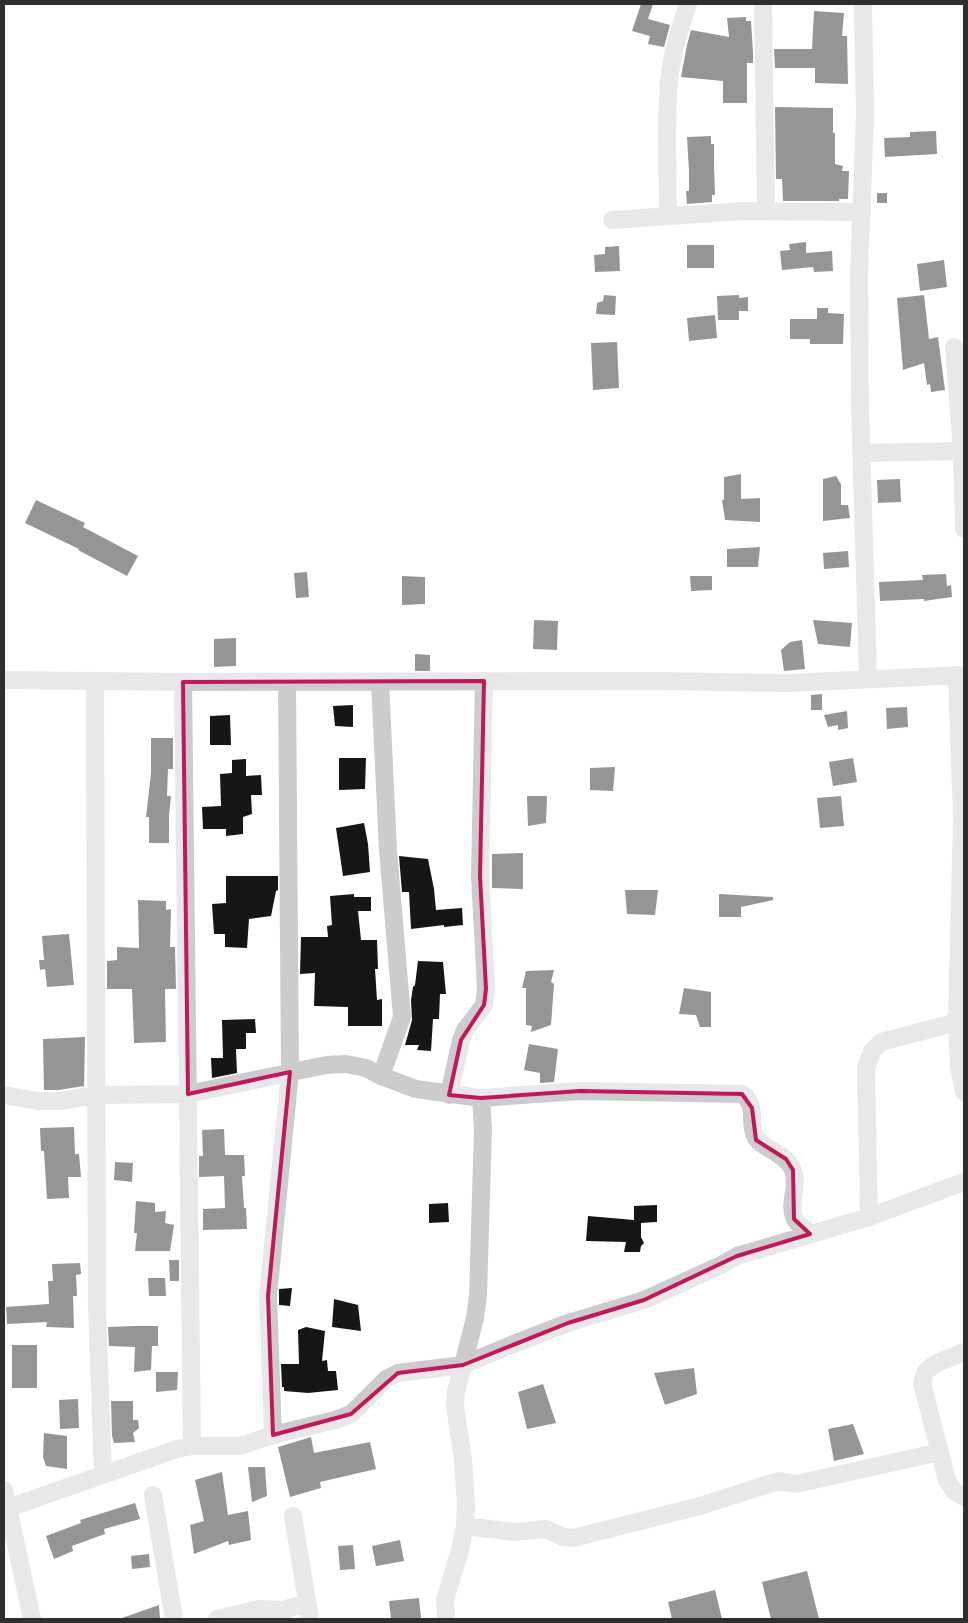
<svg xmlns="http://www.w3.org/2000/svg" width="968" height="1623" viewBox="0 0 968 1623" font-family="Arial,sans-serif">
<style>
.building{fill:#161616}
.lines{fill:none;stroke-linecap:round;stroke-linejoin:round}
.minor{stroke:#ccc;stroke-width:18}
.marked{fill:none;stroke:#c2185b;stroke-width:4;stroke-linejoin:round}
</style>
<rect width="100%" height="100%" fill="#fff"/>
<path class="building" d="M641,4H653L648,19L670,25L664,47L648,44L650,36L632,31Z
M814,11L844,13L842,36H847L848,84L815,83V68H775L774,49H812Z
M746,17V21H751L753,52V63H747V103H723V81L681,77L687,45L691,30L729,37L727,18Z
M775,107L833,108V133H835V164L843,166L842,171H849L848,199H839V201H783L782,179H776Z
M936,131L937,154L885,157L884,138L910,137V132Z
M711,136V144H714V164L715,195H712V202L687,204L686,191H689V171L687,137Z
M877,193H887V203H877Z
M806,242V253L832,251L833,271L814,272L813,267L782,270L780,251L790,250L789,244Z
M687,245H714V268H687Z
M619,246L620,271L595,272L594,255L605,254V247Z
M944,260L947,287L920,291L917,264Z
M604,295L616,296L615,315L596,314L597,303L603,301Z
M739,295V298L748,297V311H739V320H718L717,296Z
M924,295L929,339L938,337L945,390L931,392L930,384L927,385L924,363L903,370L897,298Z
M817,308H828V313L844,314L843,344H810V339H790V319H817Z
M715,315L717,338L689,341L687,318Z
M617,342L619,388L593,390L591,343Z
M741,474V499L760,498V522L725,520L722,500H724V477Z
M836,476L841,484V505H848L850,518L823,521V479Z
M900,479L901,502L878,503L877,480Z
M36,500L85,523L83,527L138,556L127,576L78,550L79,549L25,523Z
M760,547L758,567H727V549Z
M848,551L849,567L824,569L823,553Z
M307,572L309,597L296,598L294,573Z
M946,574L947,586L951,585L952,597L924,601V599L880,601L879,582L923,580L922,575Z
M402,576L425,577V604L402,605Z
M690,576H712V590L691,591Z
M534,620L558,621L557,650L533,649Z
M813,620L852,623L850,647L818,644Z
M236,638V666L214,667V639Z
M802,640L805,669L784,671L781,650L790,642Z
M415,654L430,655V671H415Z
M822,694V710H811V695Z
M353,705V727L335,726L333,706Z
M907,707L908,727L887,729L886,708Z
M847,711L848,728L838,730V725L828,727L824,715Z
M230,715L231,745H210V716Z
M151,738H173V769H168L167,796H171L169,815V843H149V817H146L151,773Z
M339,758H366L365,789L339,790Z
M853,758L857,782L833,786L829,762Z
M246,759V776L261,775L262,795H251L252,814L243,817V834L226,836V829H203L202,807L221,806L220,774L232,773V760Z
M615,767L613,791L590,790V768Z
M527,796H547L546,823L528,826Z
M841,796L844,826L820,828L817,798Z
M364,823L368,844L370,872L343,876L336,828Z
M523,853V889L492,888V854Z
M399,856L428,859L434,889L436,910L462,908L463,925L444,927V925L411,929L409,892H402Z
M226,876H278V890L276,891L271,916L249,919L247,948L225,947V934H214L212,904L226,903Z
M625,890H658L655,915L627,914Z
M354,894V897H371V911H358L361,940H377L378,969H375L377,1000L382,999V1026H348V1007L314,1006L315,973L300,974L301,937H328L327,926L332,925L330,896Z
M719,894L773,897V900L741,907V917H719Z
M138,900L166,901V910L171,909L170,947H175L176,989H165L166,1042L134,1043L132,989H107V961L117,960V947L139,948Z
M69,934L74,985L47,987L45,969L40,970L39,960H44L42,936Z
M418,961L443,962L446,994H440L439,1019H433L431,1051L417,1050L419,1045H405L412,1020L411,1000L413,987L415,985Z
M554,970L551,982L554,984L551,1025L531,1032L532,1026L526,1025V988H522L526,971Z
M684,988L711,992V1027H700L696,1015L679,1014Z
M255,1019L256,1033H246V1049H236L237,1073L212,1078L211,1058H223L222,1020Z
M85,1037L84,1086L59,1090H44L43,1039Z
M529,1044L558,1049L554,1082L540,1083V1073L524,1070Z
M74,1127L75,1154H79L81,1177H68L69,1198L47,1199L44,1151H41L40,1128Z
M224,1129L225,1155H244L245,1176H242L244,1208H246L247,1229L203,1230V1209L225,1208L224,1176L199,1177V1156H203L202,1130Z
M115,1162L133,1163L132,1182L114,1180Z
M136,1201L155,1203V1212L166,1211L165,1223L174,1225L170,1251H135L137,1233H134Z
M448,1203L449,1222L429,1223V1204Z
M657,1205V1222L641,1223V1237L644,1243L641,1246L640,1252H624L626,1242L586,1241L588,1216L634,1220V1206Z
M169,1260H179V1281H170Z
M80,1263L81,1274L76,1275L77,1296H73L74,1328L46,1327L47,1322L7,1324L6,1307L49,1304L48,1281H53L52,1264Z
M148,1278H165L166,1296H149Z
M292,1288L290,1306L279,1305V1289Z
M334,1299L358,1305L361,1331L332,1327Z
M134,1326H158V1346H152L151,1370L134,1372L135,1347L109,1346L108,1327Z
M306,1327L325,1331L322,1361L327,1360L328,1371H336L338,1390L308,1393L284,1391V1387H282L281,1364H299L298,1330Z
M12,1345H37V1388H12Z
M694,1368L697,1394L665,1405L654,1373Z
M156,1372H178L177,1390L156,1392Z
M543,1384L556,1423L527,1429L518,1392Z
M78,1399L79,1428L60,1429L59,1400Z
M111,1401H133V1420H138L139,1428L133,1433L135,1442L114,1443L112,1436Z
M853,1424L864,1454L834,1461L828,1429Z
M44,1433L67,1436V1469L46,1466L43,1457Z
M311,1437L314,1453L370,1442L376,1469L320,1482L321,1488L290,1497L278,1447Z
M248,1467H265L267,1496L252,1502Z
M222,1472L228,1515L248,1511L251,1540L229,1545L228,1541L194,1554L190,1525L204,1521L195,1480Z
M135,1503L140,1519L104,1529L105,1534L72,1546L73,1551L54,1559L46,1536L81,1523L80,1520Z
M400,1540L404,1561L376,1566L372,1546Z
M353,1545L355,1569L340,1570L338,1546Z
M149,1554L150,1567L132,1569L131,1556Z
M807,1571L819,1619H771L762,1582Z
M715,1590L722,1619H672L668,1602Z
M419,1598L421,1618L391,1619L389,1601Z
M159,1605L160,1619H122V1618Z"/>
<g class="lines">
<path class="minor" d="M763,4L766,211
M863,4L865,116L859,273L860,406L868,679
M668,216C668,171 665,126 669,82C671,56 680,29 688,4
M612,220L744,211L862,212
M954,347L962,451L964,529
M862,453L962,451
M957,675L962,817L957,1022L959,1066L964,1092
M4,680L183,682L659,681L788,683L964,675
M95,681L97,1307L103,1474
M380,682L388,850L402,1017L381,1076
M4,1095L38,1101H60L96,1095L188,1094L326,1065L346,1064L366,1068L381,1076L416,1089L481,1098L483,1129L478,1295L475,1318L456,1392L455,1406L463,1460L466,1505L465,1526L460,1550L445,1600L446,1619
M449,1095L461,1040L465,1030L484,1005L486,989L480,876L484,681
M481,1098L580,1091L742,1094C758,1105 748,1121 755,1136C760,1148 783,1151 792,1168C800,1185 788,1203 794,1217C796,1224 805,1229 810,1234
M869,1217L866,1068L872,1051L881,1042L957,1022
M964,1352L935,1364L926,1371L922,1383L947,1480L954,1491L964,1497
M273,1435L268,1296L290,1072L287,682
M192,1446H240L273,1435L335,1420L351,1414L386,1379L398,1373L463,1365L516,1343L568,1323L644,1300L719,1266L737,1256L869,1217L964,1182
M4,1490L8,1508
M153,1495L174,1619
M293,1516L310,1619
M465,1526L514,1532L546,1529L563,1537L573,1538L700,1506L772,1483L780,1481L795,1484L814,1480L940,1452
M32,1619L8,1508L177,1449L192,1446L183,682
M217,1619L259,1609L283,1610L307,1603"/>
</g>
<path d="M0 0H968V1623H0ZM484,681L480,876L486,989L484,1005L461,1040L449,1095L481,1098L580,1091L742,1094L752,1108L756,1140L786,1159L793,1170L794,1219L810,1234L737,1256L644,1300L568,1323L463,1365L398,1373L351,1414L273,1435L268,1296L290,1072L188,1094L183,682Z" fill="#fff" fill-opacity=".55" fill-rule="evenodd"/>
<path class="marked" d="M484,681L480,876L486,989L484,1005L461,1040L449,1095L481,1098L580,1091L742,1094L752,1108L756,1140L786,1159L793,1170L794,1219L810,1234L737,1256L644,1300L568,1323L463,1365L398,1373L351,1414L273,1435L268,1296L290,1072L188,1094L183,682Z"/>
<rect width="968" height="1623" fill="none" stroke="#2f2f2f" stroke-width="10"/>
</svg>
